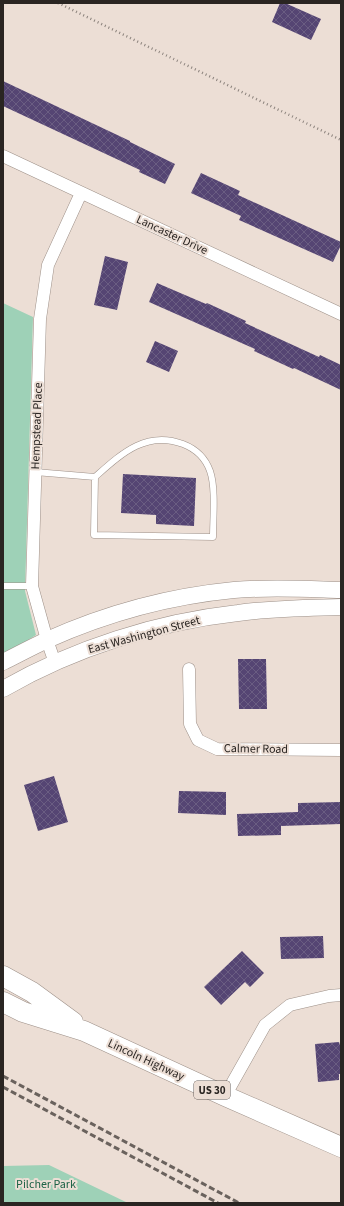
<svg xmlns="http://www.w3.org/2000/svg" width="344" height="1206" viewBox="0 0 344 1206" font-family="'Source Sans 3',sans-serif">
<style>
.green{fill:#9ed1b7}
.building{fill:url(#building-cross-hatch)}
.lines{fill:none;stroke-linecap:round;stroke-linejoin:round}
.service-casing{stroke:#9d9088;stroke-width:7}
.minor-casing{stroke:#9d9088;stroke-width:13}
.tertiary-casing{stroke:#9d9088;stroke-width:17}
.primary-casing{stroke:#9d9088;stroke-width:21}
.path{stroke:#8c837d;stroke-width:2.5;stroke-dasharray:1 3;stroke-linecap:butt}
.service{stroke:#fff;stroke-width:6}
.minor{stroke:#fff;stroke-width:12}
.tertiary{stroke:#fff;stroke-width:16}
.primary{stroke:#fff;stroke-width:20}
.rail{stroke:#6a625d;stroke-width:3;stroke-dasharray:6 3;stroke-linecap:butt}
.labels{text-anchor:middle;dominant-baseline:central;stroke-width:4;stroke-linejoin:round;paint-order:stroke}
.shield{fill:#ecded5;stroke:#645c58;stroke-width:1}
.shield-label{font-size:11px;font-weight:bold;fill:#2a2522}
.street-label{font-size:12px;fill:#2a2522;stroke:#ecded5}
.park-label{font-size:12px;fill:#1d6347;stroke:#ecded5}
</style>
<defs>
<pattern id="building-cross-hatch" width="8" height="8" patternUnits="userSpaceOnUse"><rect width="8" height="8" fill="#554573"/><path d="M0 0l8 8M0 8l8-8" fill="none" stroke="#6a5d82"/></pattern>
</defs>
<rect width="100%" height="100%" fill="#ecded5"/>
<path class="green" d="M3,303L33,317L25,591L36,635L3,656Z
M49,1165L128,1203H3V1166Z"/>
<path class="building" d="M280,3H285L321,19L311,40L272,22Z
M3,81L130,141V142L175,164L165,184L139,172L140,170L3,106Z
M201,173L240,191L238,195L341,242V245L333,262L239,220L241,216L191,193Z
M105,256L128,262L117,310L94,305Z
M157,283L206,304L207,303L246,321L245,323L319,357L320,355L341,365V390L294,368L293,369L254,351L255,349L149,302Z
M155,341L178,351L169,372L146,362Z
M123,474L196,478L194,526L156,524V515L121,513Z
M238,659H266L267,709H239Z
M54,776L68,822L38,831L24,785Z
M179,791L226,792V815L178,813Z
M341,802V824L281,826V835L238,836L237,814L298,812V803Z
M323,936L324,958L281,959L280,937Z
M242,951L264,973L250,987L245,982L221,1005L204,987Z
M339,1042L340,1045H341V1074H339V1080L318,1082L315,1044Z"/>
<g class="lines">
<defs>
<path id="service" d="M35,472L95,477L94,535L213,537C213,519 216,488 210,471C205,457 196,449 183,444C146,430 121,454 95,477
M3,586H32"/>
<path id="minor" d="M3,156L341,314
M55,663L47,640L32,586L40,319L48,265L81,193
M189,669L190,724L198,740L217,749L341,750
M225,1096L265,1025L290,1005L329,996L341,995"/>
<path id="tertiary" d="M3,662C17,655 32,647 47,640C105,614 171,596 234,590C270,587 306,589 341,590
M3,689C74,648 157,622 238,613C272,608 307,608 341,607"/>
<path id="primary" d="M3,976L32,992L73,1022
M3,1002L23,1012L84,1031L225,1096L341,1147"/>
</defs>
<use href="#service" class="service-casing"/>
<use href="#minor" class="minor-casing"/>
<use href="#tertiary" class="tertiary-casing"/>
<use href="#primary" class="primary-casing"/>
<path class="path" d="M58,3L341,140"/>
<use href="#service" class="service"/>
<use href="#minor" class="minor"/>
<use href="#tertiary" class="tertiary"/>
<use href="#primary" class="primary"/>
<path class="rail" d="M3,1076L239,1203
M3,1087L218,1203"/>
</g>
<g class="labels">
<rect class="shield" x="194" y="1081" width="36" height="18" rx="3"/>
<g class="shield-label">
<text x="212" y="1090">US 30</text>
</g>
<g class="street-label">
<text transform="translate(172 235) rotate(25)">Lancaster Drive</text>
<text transform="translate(37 426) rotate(-88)">Hempstead Place</text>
<text transform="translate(144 635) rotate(-15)">East Washington Street</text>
<text transform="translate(256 749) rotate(1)">Calmer Road</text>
<text transform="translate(146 1060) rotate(25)">Lincoln Highway</text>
</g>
<g class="park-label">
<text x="46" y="1184">Pilcher Park</text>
</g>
</g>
<rect width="344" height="1206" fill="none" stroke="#2a2522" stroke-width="8"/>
</svg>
